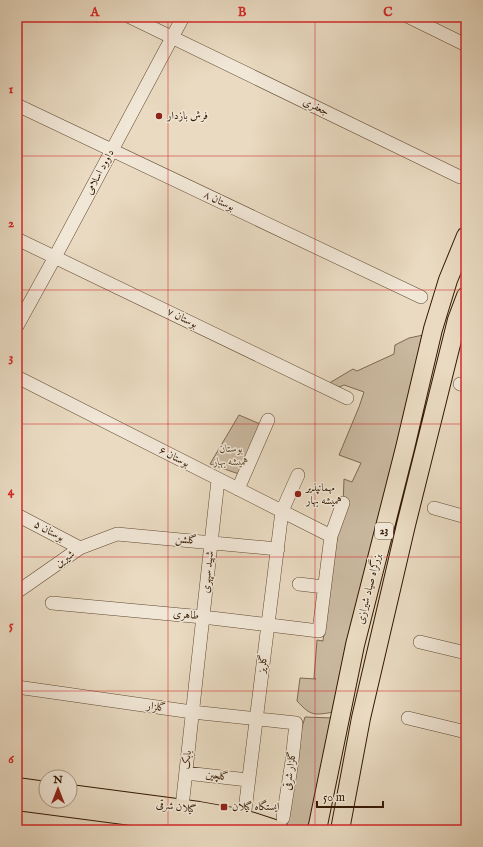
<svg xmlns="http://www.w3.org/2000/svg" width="483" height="847" viewBox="0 0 483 847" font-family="'IM FELL English',Amiri,serif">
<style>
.green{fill:#cab9a0;stroke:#7e6950}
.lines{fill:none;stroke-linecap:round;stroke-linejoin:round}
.minor-casing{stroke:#604931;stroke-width:14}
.major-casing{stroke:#331901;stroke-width:18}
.highway-casing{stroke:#331901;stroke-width:20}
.minor{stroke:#f1e7d7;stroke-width:13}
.major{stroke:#e9dac1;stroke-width:16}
.highway{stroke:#e9dac1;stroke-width:18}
.grid{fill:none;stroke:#d62828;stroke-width:1;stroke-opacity:0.55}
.poi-dot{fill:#8f2418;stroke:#f1e7d7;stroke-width:1.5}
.labels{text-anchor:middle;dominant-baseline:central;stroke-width:3;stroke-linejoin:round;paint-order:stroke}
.shield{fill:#f1e7d7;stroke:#6c5741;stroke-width:1}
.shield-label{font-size:10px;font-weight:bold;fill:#331901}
.street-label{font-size:11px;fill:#331901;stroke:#f1e7d7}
.poi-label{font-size:11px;fill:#331901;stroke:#f1e7d7;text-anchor:start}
.park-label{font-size:11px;font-style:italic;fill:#604931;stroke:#f1e7d7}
.neatline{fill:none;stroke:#d62828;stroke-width:1.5}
.grid-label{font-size:13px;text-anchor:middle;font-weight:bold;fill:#d62828}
</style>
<rect width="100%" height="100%" fill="#e9dac1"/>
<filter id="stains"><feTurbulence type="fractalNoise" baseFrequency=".005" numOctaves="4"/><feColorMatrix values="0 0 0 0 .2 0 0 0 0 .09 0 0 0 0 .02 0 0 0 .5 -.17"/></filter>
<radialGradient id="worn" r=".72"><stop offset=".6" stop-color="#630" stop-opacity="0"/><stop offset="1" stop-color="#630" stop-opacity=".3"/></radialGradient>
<path class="green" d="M423,335L387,488L379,514L335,712C313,715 312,717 297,701L300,678L316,679L314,678L317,640L323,641L328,589L343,506L344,479L352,482L361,463L339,455L359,407L364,392L344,385L337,388L326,385L353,369L357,371L394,354L395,345L409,338Z
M239,415L260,424L239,474L210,464Z
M305,717L333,718L310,830H301L282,825L298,742Z"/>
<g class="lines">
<defs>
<path id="minor" d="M130,17L460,177
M409,17L466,45
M17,105L421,297
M17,239L347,398
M17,326L55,257L183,17
M17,377L331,536
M460,384L466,385
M238,489L268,420
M434,508L466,517
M17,515L80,548
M299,584L324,587
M17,592L80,548L117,534L278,549
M52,603L203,617L319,631L331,536L343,503
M420,642L466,653
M17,687L192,712L296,723L292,761L283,818
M408,718L466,732
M186,773L248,780
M182,807L218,480
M244,818L282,511L298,475"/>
<path id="major" d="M17,786L46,790
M70,793L199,810L244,818L281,830
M17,802L231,830"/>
<path id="highway" d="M317,830L355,645L405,448L433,329L448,280L466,236
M340,830L361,718L406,525L457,320L466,296"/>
</defs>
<use href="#minor" class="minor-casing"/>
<use href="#major" class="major-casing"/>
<use href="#highway" class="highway-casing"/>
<use href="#minor" class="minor"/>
<use href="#major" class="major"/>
<use href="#highway" class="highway"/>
</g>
<path class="grid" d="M168,17V830M315,17V830M17,156H466M17,290H466M17,424H466M17,557H466M17,691H466"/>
<g class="poi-dot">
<circle cx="159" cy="116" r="4"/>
<circle cx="298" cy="494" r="4"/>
<rect x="220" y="803" width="8" height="8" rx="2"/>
</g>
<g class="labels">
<rect class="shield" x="375" y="523" width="18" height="16" rx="3"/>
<g class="shield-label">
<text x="384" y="531">23</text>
</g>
<g class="street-label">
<text transform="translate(316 107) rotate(26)">جعفری</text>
<text transform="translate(100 172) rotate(-62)">داوود اسلامی</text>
<text transform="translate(219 201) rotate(25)">بوستان ۸</text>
<text transform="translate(182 318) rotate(26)">بوستان ۷</text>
<text transform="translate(174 457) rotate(27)">بوستان ۶</text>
<text transform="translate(49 531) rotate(28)">بوستان ۵</text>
<text transform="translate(186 540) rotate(5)">گلشن</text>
<text transform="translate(65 559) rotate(-35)">شیرین</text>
<text transform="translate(208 572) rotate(-84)">شهید سپهری</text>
<text transform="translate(369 589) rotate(-76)">بزرگراه صیاد شیرازی</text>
<text transform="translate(186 615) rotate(5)">طاهری</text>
<text transform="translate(263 664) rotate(-83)">گلریز</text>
<text transform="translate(156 707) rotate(8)">گلزار</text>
<text transform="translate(187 760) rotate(-84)">بابک</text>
<text transform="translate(290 771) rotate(-82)">گلزار شرقی</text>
<text transform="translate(217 776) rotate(7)">گلچین</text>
<text transform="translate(176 807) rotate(8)">گیلان شرقی</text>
</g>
<g class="poi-label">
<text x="167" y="116">فرش بازدار</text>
<text x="306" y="488">مهمانپذیر<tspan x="306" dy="13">همیشه بهار</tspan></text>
<text x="232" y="807">ایستگاه گیلان</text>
</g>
<g class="park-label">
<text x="231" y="449">بوستان<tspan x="231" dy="13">همیشه بهار</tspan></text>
</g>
</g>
<rect width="483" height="847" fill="none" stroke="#e9dac1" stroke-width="44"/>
<g transform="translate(58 789)"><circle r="19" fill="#f1e7d7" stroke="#a59581"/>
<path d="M0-3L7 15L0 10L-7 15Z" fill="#8f2418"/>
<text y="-6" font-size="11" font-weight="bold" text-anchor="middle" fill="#331901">N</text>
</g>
<path d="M317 801v6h66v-6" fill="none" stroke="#331901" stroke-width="2"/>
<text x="323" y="801" font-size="12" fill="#331901" stroke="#f1e7d7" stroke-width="3" paint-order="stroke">50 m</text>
<rect x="22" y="22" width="439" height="803" class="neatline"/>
<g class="grid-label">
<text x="95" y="16">A</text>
<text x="242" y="16">B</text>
<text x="388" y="16">C</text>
<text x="11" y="93">1</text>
<text x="11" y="227">2</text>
<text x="11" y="361">3</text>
<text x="11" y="495">4</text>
<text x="11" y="629">5</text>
<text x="11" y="763">6</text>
</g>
<rect width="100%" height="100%" filter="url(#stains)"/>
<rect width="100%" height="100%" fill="url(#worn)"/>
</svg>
